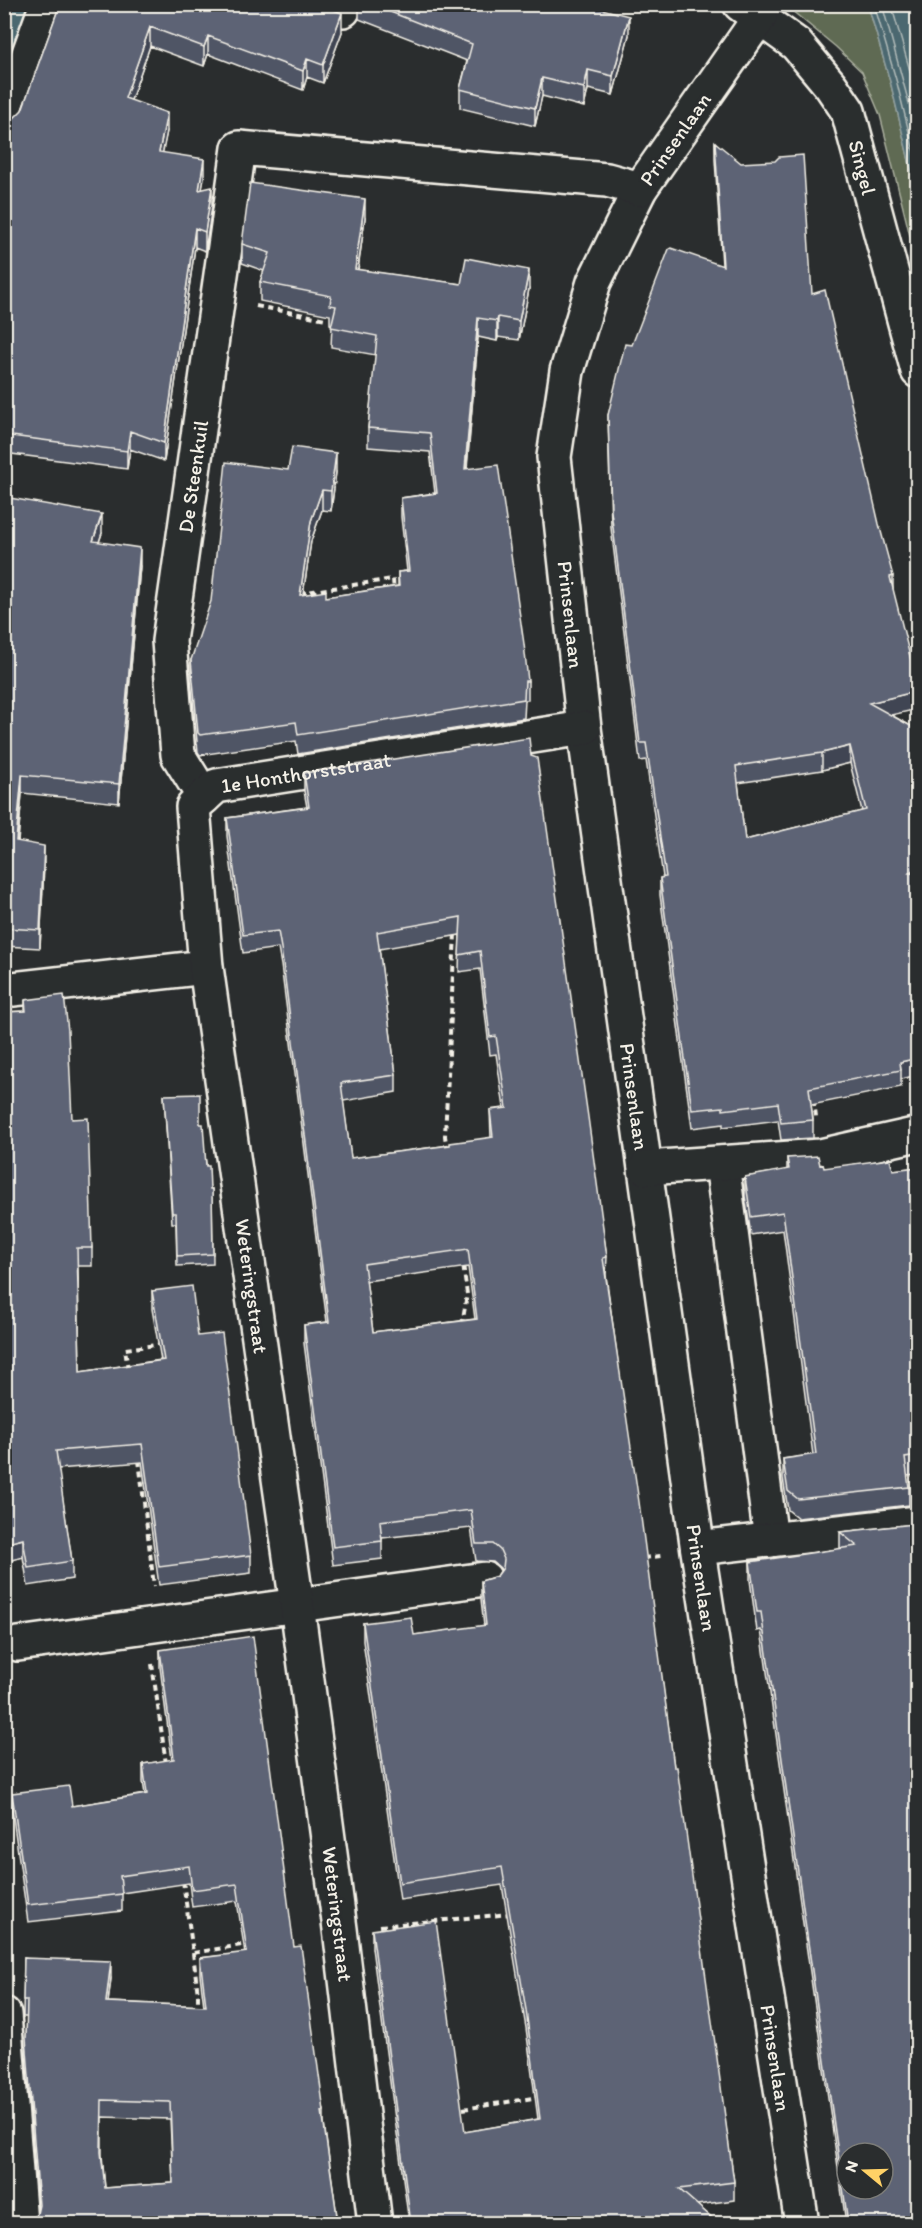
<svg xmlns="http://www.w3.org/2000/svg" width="922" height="2228" viewBox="0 0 922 2228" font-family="Itim,sans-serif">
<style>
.green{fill:#5f6b53;stroke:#aaae9e;stroke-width:1.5}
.water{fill:#4b676f;stroke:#8f9e9f;stroke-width:1.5}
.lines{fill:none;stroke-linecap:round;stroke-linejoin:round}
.shore{stroke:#b0bab8;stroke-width:1.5}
.minor-casing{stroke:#f4f1e8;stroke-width:38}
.path{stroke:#f4f1e8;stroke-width:4;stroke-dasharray:6 4.5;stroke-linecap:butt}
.minor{stroke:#2a2d2e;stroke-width:33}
.wall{fill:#505565;stroke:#f4f1e8;stroke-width:1.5;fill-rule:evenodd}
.shaded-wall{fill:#414552;stroke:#f4f1e8;stroke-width:1.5}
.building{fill:#5d6375;stroke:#f4f1e8;stroke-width:1.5;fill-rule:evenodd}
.labels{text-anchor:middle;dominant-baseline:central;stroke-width:6;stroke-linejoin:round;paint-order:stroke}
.street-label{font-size:21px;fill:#f4f1e8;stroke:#2a2d2e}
</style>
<rect width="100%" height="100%" fill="#2a2d2e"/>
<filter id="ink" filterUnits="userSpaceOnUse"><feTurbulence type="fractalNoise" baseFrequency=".0167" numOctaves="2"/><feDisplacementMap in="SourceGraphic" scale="12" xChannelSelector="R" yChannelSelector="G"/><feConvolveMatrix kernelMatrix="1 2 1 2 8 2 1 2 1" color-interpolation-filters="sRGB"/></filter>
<g filter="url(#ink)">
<path class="green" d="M785,5H868L891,85L917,194V264L880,115L862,72L836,47Z"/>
<path class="water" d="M5,5H35L5,92Z
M868,5H917V194L891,85Z"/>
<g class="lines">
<path class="shore" d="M874,4L897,83L918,169
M882,4L918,137
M891,4L918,99"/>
<defs>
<g id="minor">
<path d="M327,4L343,10L346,4"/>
<path id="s1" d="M740,4L796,44L831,86L848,111L918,371"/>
<path id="s2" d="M760,17L640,189L594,282L567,371L554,457L584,728L698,1551L802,2224"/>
<path d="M4,122L47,4"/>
<path id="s3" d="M204,797L178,755L169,641L239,148L607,180L640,189"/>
<path d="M4,990L206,967"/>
<path d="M722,1163L771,1540"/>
<path d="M646,1168L820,1156L918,1134"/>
<path d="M698,1548L918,1523"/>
<path d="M18,1644L485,1579"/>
<path d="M4,2014L20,2224"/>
<path id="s4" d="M375,2224L340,1929L297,1605L206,967L193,807L216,786L584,728"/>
</g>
</defs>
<use href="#minor" class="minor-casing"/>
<path class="path" d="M256,306L326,319
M300,593L393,579L394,592
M814,1100L816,1117
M447,1150L445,1136L455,933
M462,1325L467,1294L463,1264
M128,1369L125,1349L163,1344
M139,1460L154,1586
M644,1558L661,1556
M152,1664L166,1764
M183,1881L193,1953L247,1944
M380,1926L510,1914
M193,1953L198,1995V2009
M463,2109L539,2097"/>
<use href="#minor" class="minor"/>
</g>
<path class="wall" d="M60,4L342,32L323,83L307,77L303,90L208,54L204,66L150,46L131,100L167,131L162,153L204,177L202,189L212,206L205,251L195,247L164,461L130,449L127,469L4,453V147L22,110Z
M359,4H582L629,35L613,95L588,89L584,107L542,96L535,126L460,108V89L467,61L359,19Z
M715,142L812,294L891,715L918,730V1075L901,1079V1087L811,1105L813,1120V1138L781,1140L778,1120L723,1127V1124L692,1128L660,895V878L663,877L646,760L640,761L611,528L608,415L632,345L722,265L715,160ZM850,763L862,811L745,840L738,783L822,770Z
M365,218L358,270L461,284L529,289L519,340L498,337L497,341L478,337L467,469L528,681V700H525L524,718L298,754L296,741L200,755L198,752L191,679V660L288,470L336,472L331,511L322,510L311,541L303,595L326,597L398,586V572L407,571L401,517V498L435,493L430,452L368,447V428L376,355L331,347L332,325L330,324V315L260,301V282L264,271L242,263V244Z
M4,497L102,533L99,542L140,566L119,803L22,793L18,842L44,864L40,948L4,946Z
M531,756L607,1257L606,1275L674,1767L734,2182V2200L697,2205L718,2223H409L372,1948V1930L465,2132L538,2119L526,2028L502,1885L400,1900L363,1641V1623L414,1635L484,1626L481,1599V1581L497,1576L501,1570L500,1568L493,1562L476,1561L471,1528L382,1538V1559L333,1565L304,1343V1325L327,1322L281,965L278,948L243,953L227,836V818L307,807L304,791V773ZM460,935L459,972L480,969L490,1055L496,1054L504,1108L490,1110L491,1138L450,1145L351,1158L343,1101L396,1092V1075L379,949ZM468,1267L475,1319L373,1332L366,1281Z
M25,1000L72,1119L92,1248V1266H78L80,1372L161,1360L152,1309V1291L198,1336L251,1555V1573L159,1585L142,1462L58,1469L72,1561V1579L28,1586L23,1557L4,1562V1012L25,1011Z
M164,1095L200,1124L210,1189H212L213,1264L177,1266L176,1223H172Z
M787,1158L820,1165L824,1168L893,1170L918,1167V1475L907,1476L909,1487V1505L798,1518L788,1510L783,1478V1459L813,1455L783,1230L751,1235L745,1196V1177L787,1170Z
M914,1524L918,2223H846L761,1630L757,1631L750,1580V1562L840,1549V1532Z
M160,1650L294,1947L324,2111V2123L338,2223H33V2219L37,2214L38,2210L26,2055L27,2017H23L24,1958L111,1978L108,2002L204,2006L200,1975V1958L245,1953L237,1901L192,1907L189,1883L122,1893V1911L28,1922L12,1811V1793L72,1806L145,1794L143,1782V1764L172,1760L160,1667ZM102,2117L170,2119L173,2183L105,2188L102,2155Z"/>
<path class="shaded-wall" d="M342,13V32L323,83V65Z
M629,16V35L613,95V76Z
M150,27V46L125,117V98Z
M208,36V54L204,66V47Z
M307,59V77L303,90V71Z
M588,70V89L584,107V88Z
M542,78V96L535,126V108Z
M167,113V131L159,171V152Z
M204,159V177L199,209V190Z
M212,187V206L205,251V232Z
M365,199V218L355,289V269Z
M195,228V247L164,461V443Z
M529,270V289L519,340V321Z
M498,317V337L497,341V321Z
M478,318V337L465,488V469Z
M130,431V449L127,469V451Z
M336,453V472L331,511V491Z
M322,490V510L311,541L300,615V595L311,521Z
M102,514V533L93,559V541Z
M140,548V566L119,803V784Z
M893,576V593L890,577Z
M918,691V709L869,720V703Z
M850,746V763L822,770V753Z
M22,775V793L16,859V841Z
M44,846V864L40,948V930Z
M918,866V883L909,873Z
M918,1058V1075L901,1079V1070L900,1062Z
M23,1539V1557L4,1562V1544Z
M111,1961V1978L106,2019V2002Z"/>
<path class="building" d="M60,4H318L342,13L323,65L307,59L303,71L208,36L204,47L150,27L125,98L167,113L159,152L204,159L199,190L212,187L205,232L195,228L164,443L130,431L127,451L4,435V147L7,135L12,120L22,110Z
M370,4H582L629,16L613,76L588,70L584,88L542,78L535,108L460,89L472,44Z
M715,142L741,163L775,161L779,157L803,155L812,294L825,290L879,524L893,576L890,577L918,688V691L869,703L918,730V866L909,873L918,874V1058L900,1062L901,1070L809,1088L813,1120L781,1123L778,1103L723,1110V1107L692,1110L660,878L666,877L646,743H640L611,511L608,415L625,344L632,345L669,249L671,248L723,266ZM850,746L866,810L745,840L736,766L822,753Z
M250,183L365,199L355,269L461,284L466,258L529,270L519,321L498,317L497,321L478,318L465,469L498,465L524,644L528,681H525L524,699L298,735L296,722L200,735L198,733L191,660L211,601L226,462L288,470L292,447L336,453L331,491L322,490L311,521L300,595L326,591V597L399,586L398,572L409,571L401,498L437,493L430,433L368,428L377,336L331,327L336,306L330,305L331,296L260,282L270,253L242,244Z
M4,497L102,514L93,541L140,548L119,784L22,775L16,841L44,846L40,930L4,928Z
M529,738L531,756L537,758L588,1117L607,1257L603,1258L639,1502L674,1767H677L682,1803L734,2182L679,2189L718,2223H417L410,2216L372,1930L436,1921L465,2132L540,2119L526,2010L502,1867L400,1883L363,1623L411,1617L414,1635L486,1625L481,1581L497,1576L503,1568L504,1559L500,1550L493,1544H476L471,1510L380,1521L382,1541L333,1547L304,1325L329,1322L281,948L278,931L243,935L227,818L309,807L304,773ZM461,917L459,955L480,951L490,1037L496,1036L507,1108L490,1110L493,1137L450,1143V1145L351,1158L341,1083L396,1075L377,932ZM468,1249L477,1319L373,1332L364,1264Z
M64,995L68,1031L72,1119L88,1118L92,1248H77L80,1372L164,1360L152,1291L192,1286L198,1336L222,1333L251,1555L159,1567L142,1444L56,1451L72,1561L28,1568L23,1539L4,1544V1012L26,1011L25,1000Z
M200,1094V1124H203L206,1166H209L210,1189H212L213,1254L177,1256L176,1213H172L164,1095Z
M818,1156L820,1165L823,1164L824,1168L890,1159L893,1170L918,1167V1456L905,1458L909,1487L798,1499L788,1491L783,1459L816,1454L783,1212L751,1217L745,1177L789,1169L787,1158Z
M914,1524L917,1541H918V2223H848L761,1612H757L750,1562L857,1546L840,1532ZM847,2153H883V2189H847Z
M253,1636L294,1947L301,1946L324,2111H322L338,2223H44V2218L33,2219L37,2214L39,2205L26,2038L27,2000H23L24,1958L111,1961L106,2002L206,2006L200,1958L247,1952L237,1884L192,1890L189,1866L120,1876L122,1894L28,1905L12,1793L69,1786L72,1806L147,1794L143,1764L174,1759L160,1650ZM102,2100L170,2102L173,2183L105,2188L101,2152Z"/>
</g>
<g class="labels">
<g class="street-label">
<text transform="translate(675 139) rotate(-55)">Prinsenlaan</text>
<text stroke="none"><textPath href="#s1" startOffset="212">Singel</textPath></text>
<text stroke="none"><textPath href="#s3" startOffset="330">De Steenkuil</textPath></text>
<text stroke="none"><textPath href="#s2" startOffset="652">Prinsenlaan</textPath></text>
<text stroke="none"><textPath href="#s4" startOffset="1551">1e Honthorststraat</textPath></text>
<text stroke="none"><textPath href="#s2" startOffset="1138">Prinsenlaan</textPath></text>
<text transform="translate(252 1286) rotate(82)">Weteringstraat</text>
<text stroke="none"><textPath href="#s2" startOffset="1624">Prinsenlaan</textPath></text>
<text transform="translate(338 1914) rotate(83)">Weteringstraat</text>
<text stroke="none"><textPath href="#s2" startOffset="2110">Prinsenlaan</textPath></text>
</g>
</g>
<rect width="922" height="2228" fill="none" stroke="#2a2d2e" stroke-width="24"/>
<rect x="12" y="12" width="898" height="2204" fill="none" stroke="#f4f1e8" stroke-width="2" filter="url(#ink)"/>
<g transform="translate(865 2171) rotate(289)"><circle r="28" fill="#2a2d2e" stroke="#7b7b78" stroke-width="1.5"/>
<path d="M0-4.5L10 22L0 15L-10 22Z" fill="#ffd166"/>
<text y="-9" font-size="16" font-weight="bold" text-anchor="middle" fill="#f4f1e8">N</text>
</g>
</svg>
